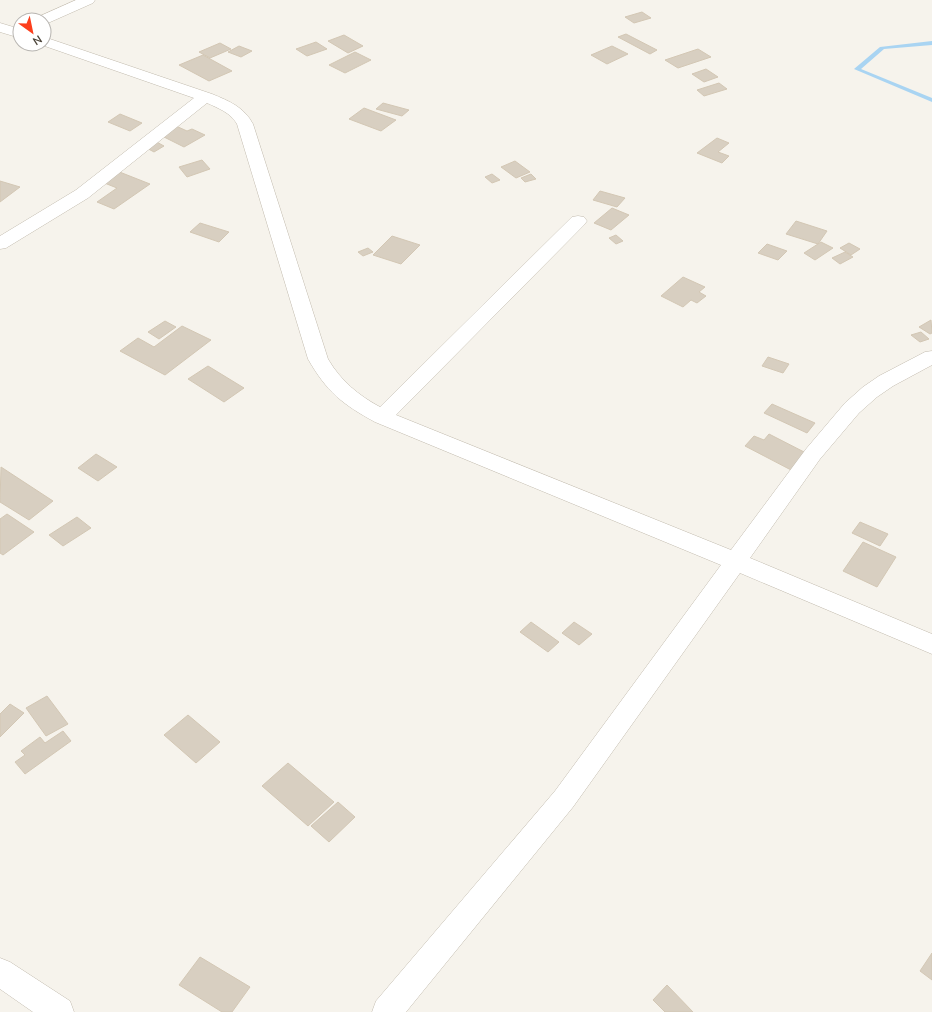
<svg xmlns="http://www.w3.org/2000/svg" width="932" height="1012" viewBox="0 0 932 1012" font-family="'Nunito Sans',sans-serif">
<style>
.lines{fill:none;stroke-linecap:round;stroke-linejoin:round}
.stream{fill:#a9d4f2;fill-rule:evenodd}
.building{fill:#d8cfc1;stroke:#d3c7b4}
.street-casing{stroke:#c2bbae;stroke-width:1}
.street{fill:#fff;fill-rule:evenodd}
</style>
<rect width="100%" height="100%" fill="#f6f3ec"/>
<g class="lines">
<path class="stream" d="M932,41V45L884,49L861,69L932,98V102L854,69L880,47Z"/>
</g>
<path class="building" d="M642,12L651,18L634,23L625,17Z
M626,34L657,50L650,54L618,37Z
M344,35L363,46L348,53L328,41Z
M316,42L327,49L307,56L296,49Z
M220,43L231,49L210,58L199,52Z
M239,46L252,51L241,57L228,52Z
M612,46L628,54L607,64L591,55Z
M698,49L711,57L678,68L665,60Z
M355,52L371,60L345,73L329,65Z
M203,55L232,71L209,81L179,65Z
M706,69L718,77L704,82L692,74Z
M719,83L727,89L704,96L697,90Z
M383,103L409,110L402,116L376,109Z
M364,108L396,120L381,131L349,119Z
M120,114L142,123L130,131L108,122Z
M176,126L187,131L192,129L205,135L184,147L160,135Z
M717,138L729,143L718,152L729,156L722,163L697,153Z
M153,140L164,146L154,152L143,146Z
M202,160L210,169L187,177L179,167Z
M515,161L530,172L516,178L501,167Z
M117,171L150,184L114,209L97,202L117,188L102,182Z
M492,174L500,180L492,183L485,177Z
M531,174L536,179L525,182L521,178Z
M0,181L20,187L0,202Z
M600,191L625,198L617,207L593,200Z
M612,208L629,215L611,230L594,223Z
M796,221L827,231L818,244L786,234Z
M200,223L229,232L219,242L190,232Z
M616,235L623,241L616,244L609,238Z
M392,236L420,245L401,264L373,255Z
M821,242L833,248L815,260L804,253Z
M849,243L860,249L851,255L840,248Z
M767,244L787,251L778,260L758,253Z
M368,248L373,252L363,256L358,252Z
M845,252L853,257L840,264L832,258Z
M683,277L705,287L699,292L706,296L697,303L691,300L683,307L661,296Z
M931,320L932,333L930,334L919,327Z
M165,321L176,327L159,339L148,332Z
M182,326L211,340L165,375L120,351L138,338L154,347Z
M921,332L929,339L920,342L911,335Z
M768,357L789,364L783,373L762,366Z
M208,366L244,388L224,402L188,379Z
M772,404L815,423L807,433L764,413Z
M769,434L808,454L793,471L745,446L754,436L764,440Z
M96,454L117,467L98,481L78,468Z
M1,467L53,501L29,520L0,502Z
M7,514L34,532L3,555L0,553V519Z
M77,517L91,528L63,546L49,535Z
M860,522L888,534L880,546L852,533Z
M863,542L896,557L877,587L843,571Z
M531,622L559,642L548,652L520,632Z
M574,622L592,634L579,645L562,633Z
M47,696L68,724L46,736L26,708Z
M10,704L24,713L0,737V714Z
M188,715L220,742L196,763L164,735Z
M63,731L71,741L25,774L15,762L25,755L21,751L40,737L45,743Z
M288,763L334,802L308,826L262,786Z
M338,802L355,817L329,842L311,826Z
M932,953V980L920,971Z
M200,957L250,987L232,1012H222L179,985Z
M667,985L693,1012H665L653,1000Z"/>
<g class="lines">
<defs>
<path id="street" d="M76,0H95L93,3L48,23L44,24V20H36L38,17Z
M0,23L20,29V38L0,32Z
M44,37L212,94C229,101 244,107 253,124L328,359C341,381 358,395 380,407L572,217L578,216L584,217L587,221L584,225L396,415L731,550L806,449L845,403L863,387L879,376L925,352L932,351V365L893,386L877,397L859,413L820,459L750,558L932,634V654L740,573L573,807L406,1012H372L376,1001L555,791L721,565L375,422C342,404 327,392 308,359L237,124C231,113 218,108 207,103L88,198L6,248L0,249V236L76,190L194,98L39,44H44Z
M0,958L10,962L70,1001L74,1012H33L0,989Z"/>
</defs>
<use href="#street" class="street-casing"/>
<use href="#street" class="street"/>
</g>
<g transform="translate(32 32) rotate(147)"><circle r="19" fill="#ffffff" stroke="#b7b4b0"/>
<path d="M0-3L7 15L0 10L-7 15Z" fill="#fc3f1d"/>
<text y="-6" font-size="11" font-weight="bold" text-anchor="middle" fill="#4b4439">N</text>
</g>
</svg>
